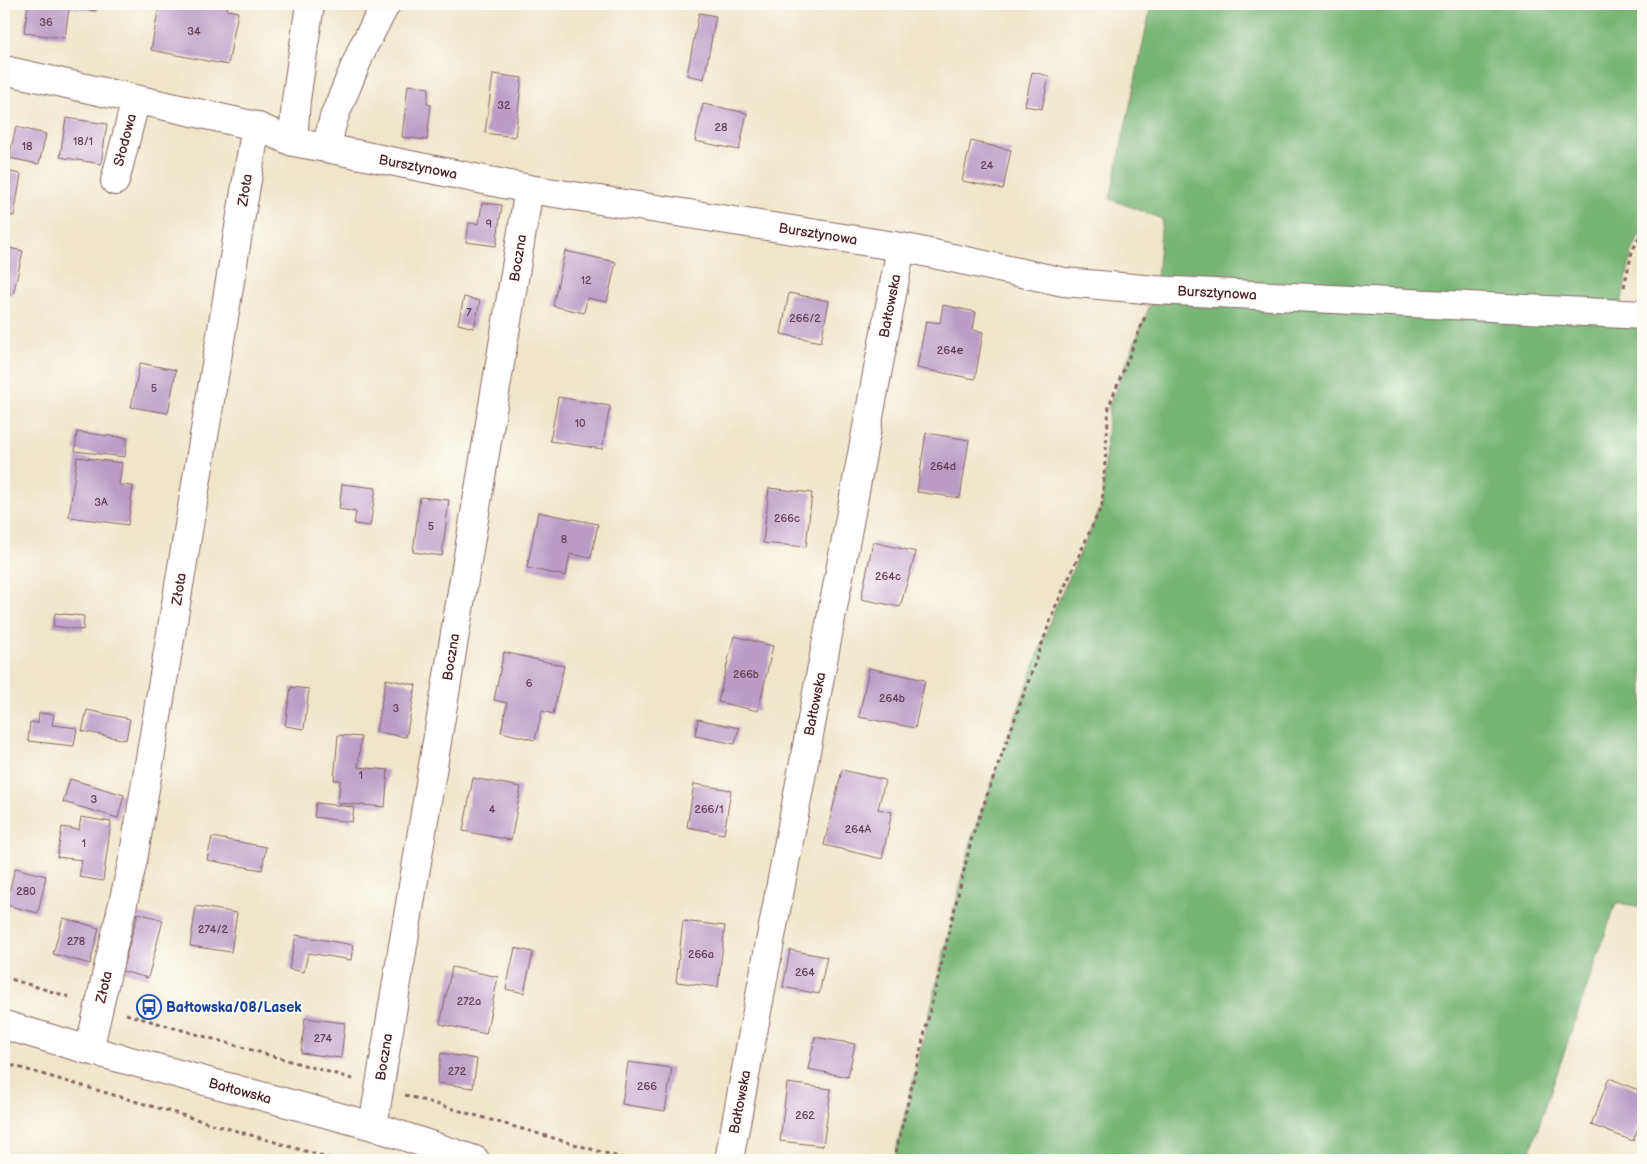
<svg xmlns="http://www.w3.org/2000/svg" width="1647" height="1164" viewBox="0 0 1647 1164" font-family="'Balsamiq Sans',sans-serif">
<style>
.forest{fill:#78b574;stroke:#616a50}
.building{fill:#bc9bc7}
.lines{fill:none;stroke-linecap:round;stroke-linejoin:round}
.minor-casing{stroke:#846562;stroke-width:30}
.secondary-casing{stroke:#846562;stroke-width:30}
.path{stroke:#846562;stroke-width:3;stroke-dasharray:4 4;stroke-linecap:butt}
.minor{stroke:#fff;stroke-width:28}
.secondary{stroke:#fff;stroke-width:28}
.labels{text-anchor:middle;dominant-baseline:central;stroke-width:4;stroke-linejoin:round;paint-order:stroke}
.number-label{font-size:11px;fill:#663e52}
.street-label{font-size:14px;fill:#4a1f2b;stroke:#fdfcf7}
.transit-label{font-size:14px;font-weight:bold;fill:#164399;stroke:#fdfcf7;text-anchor:start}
</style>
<rect width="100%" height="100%" fill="#fdfcf7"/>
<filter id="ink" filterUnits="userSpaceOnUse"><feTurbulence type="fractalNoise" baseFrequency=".02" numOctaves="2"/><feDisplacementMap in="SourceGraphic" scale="10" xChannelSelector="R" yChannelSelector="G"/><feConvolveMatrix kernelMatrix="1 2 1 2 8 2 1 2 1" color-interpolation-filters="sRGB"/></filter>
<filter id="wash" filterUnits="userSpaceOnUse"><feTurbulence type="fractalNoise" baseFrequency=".0096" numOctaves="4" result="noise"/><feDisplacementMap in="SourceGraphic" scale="20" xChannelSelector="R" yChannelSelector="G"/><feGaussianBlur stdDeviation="1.12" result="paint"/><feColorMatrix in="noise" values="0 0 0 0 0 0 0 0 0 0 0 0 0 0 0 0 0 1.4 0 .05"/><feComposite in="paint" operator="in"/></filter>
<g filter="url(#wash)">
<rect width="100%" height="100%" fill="#efe6c9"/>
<path class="forest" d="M1120,4H1643V228L1632,252L1619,314L1643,315V907L1616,903L1527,1160H894L972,837L1055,608L1102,505L1109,406L1156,290L1162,219L1110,199L1150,10Z"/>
<g id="blocks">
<path class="building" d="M28,4H97L96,11L69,8L65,38L24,33Z
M176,4H228L227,10L238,12L228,65L151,50L159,6L175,9Z
M699,13L716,16L704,79L687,75Z
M1032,72L1049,76L1042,109L1025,106Z
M493,74L522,78L515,137L485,133Z
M408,85L429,88L427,104L431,105L427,140L402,137Z
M703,104L747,113L739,150L695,141Z
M66,118L107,124L101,164L60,157Z
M16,127L46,134L39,164L9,158Z
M971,141L1011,150L1003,189L962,181Z
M4,171L21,174L14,216L4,214Z
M482,203L502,205L496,246L466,242L469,223L479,224Z
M4,247L23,251L13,295L4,293Z
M565,251L616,262L607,302L587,298L584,313L553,306Z
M789,293L829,301L821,342L781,334Z
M464,297L480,301L474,328L458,324Z
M943,305L976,312L973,330L983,332L975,379L917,368L926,321L940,323Z
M140,363L176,370L168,413L131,407Z
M558,397L610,406L602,449L550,441Z
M77,432L127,438L125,457L75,451Z
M926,433L969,440L960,498L917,492Z
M77,457L122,463L119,485L133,486L128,525L69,517Z
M342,484L376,488L370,526L354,524L356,512L339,509Z
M769,488L812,493L806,547L763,543Z
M420,497L449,500L442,556L413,552Z
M538,512L598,524L591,558L570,554L566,576L527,568Z
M873,542L916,552L900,607L861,599Z
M55,613L84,616L83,630L53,626Z
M734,636L773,646L758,711L718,702Z
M504,652L564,666L553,714L542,711L535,740L501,732L507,703L494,700Z
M869,668L925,680L915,728L859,717Z
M386,679L416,685L406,737L376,732Z
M291,687L309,689L304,729L285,726Z
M87,710L130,719L126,740L82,731Z
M39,713L54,714L52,725L77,728L74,746L28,741L30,722L38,723Z
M698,719L739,728L735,744L695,736Z
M338,735L361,737L358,767L388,770L385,807L338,803L340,780H334Z
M842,770L885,780L878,809L892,812L882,859L824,845Z
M473,778L521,787L511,840L463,831Z
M70,779L124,795L118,818L63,802Z
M694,784L731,790L724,834L687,827Z
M316,803L354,807L352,822L314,817Z
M81,817L111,822L103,881L79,877L82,860L57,857L62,827L79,830Z
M212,837L266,847L262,870L207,860Z
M15,868L46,876L38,913L6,905Z
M196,906L237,913L231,952L190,946Z
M138,913L163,920L148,978L122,971Z
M63,918L99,928L90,964L53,954Z
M683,921L725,926L718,987L676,982Z
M296,935L353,945L351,960L308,953L304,972L289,969Z
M515,948L533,952L524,993L506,989Z
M790,950L827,957L819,994L783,987Z
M452,967L498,977L486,1034L440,1024Z
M305,1018L345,1023L341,1058L301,1053Z
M815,1037L855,1044L848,1077L808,1069Z
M441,1053L477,1059L473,1088L437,1083Z
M628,1062L672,1068L665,1111L622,1104Z
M1609,1078L1643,1092V1114L1633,1141L1591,1125Z
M787,1083L831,1089L823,1146L780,1141Z"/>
</g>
</g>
<g filter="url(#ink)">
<use href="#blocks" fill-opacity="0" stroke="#846562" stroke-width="1"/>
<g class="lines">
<defs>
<path id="minor" d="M4,70L256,126L293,142L326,148L529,189L901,247L1064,282L1156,290L1643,315
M293,142L296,100L310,4
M326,148L334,117L363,47L386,4
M115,181L136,99
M89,1050L133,860L256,126
M373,1126L529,189
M729,1160L901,247"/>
<path id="secondary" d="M4,1025L89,1050L373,1126L475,1160"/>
</defs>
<use href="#minor" class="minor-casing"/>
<use href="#secondary" class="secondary-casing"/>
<path class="path" d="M1624,287L1632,252L1643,228
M4,977L73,998
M126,1014L353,1079
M4,1063L336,1160
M405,1095L629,1160
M894,1160L972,837L1055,608L1102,505L1109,406L1145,317"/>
<use href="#minor" class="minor"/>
<use href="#secondary" class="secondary"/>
</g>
</g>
<defs>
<symbol id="bus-ring" viewBox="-11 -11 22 22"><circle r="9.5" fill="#fdfcf7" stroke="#1a4fb4" stroke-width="1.5"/><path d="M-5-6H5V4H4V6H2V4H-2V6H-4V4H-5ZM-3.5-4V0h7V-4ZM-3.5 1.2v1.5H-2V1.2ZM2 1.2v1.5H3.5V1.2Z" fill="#1a4fb4"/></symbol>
</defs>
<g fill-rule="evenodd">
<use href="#bus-ring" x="135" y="993" width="28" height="28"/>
</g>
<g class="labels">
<g class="number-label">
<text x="46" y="22">36</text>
<text x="194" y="31">34</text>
<text x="504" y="105">32</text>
<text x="721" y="127">28</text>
<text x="83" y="141">18/1</text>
<text x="27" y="146">18</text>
<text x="987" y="165">24</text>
<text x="489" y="224">9</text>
<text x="586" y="280">12</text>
<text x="469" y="312">7</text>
<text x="805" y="318">266/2</text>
<text x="950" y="350">264e</text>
<text x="154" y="388">5</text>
<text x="580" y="423">10</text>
<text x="943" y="466">264d</text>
<text x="101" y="502">3A</text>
<text x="787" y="518">266c</text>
<text x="431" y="526">5</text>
<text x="564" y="539">8</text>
<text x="888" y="576">264c</text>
<text x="746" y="674">266b</text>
<text x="529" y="683">6</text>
<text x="892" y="698">264b</text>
<text x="396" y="708">3</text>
<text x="361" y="775">1</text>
<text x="94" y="799">3</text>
<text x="492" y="809">4</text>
<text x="709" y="809">266/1</text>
<text x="858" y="829">264A</text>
<text x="84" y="843">1</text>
<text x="26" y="891">280</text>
<text x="213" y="929">274/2</text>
<text x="76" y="941">278</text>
<text x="701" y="954">266a</text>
<text x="805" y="972">264</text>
<text x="469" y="1001">272a</text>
<text x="323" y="1038">274</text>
<text x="457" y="1071">272</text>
<text x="647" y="1086">266</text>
<text x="805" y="1115">262</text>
</g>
<g class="street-label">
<text transform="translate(125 140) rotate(-75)">Słodowa</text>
<text transform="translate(418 167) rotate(11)">Bursztynowa</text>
<text transform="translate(245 190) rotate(-81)">Złota</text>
<text transform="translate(818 234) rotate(9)">Bursztynowa</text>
<text transform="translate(518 258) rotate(-81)">Boczna</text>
<text transform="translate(1217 293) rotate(3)">Bursztynowa</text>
<text transform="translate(890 306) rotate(-79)">Bałtowska</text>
<text transform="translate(179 589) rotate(-81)">Złota</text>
<text transform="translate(451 657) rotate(-81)">Boczna</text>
<text transform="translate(815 704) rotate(-79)">Bałtowska</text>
<text transform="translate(104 987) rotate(-77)">Złota</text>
<text transform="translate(384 1057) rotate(-81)">Boczna</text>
<text transform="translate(240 1091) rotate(15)">Bałtowska</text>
<text transform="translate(740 1102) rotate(-79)">Bałtowska</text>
</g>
<g class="transit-label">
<text x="166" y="1007">Bałtowska/08/Lasek</text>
</g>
</g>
<rect width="1647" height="1164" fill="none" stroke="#fdfcf7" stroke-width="20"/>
</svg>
